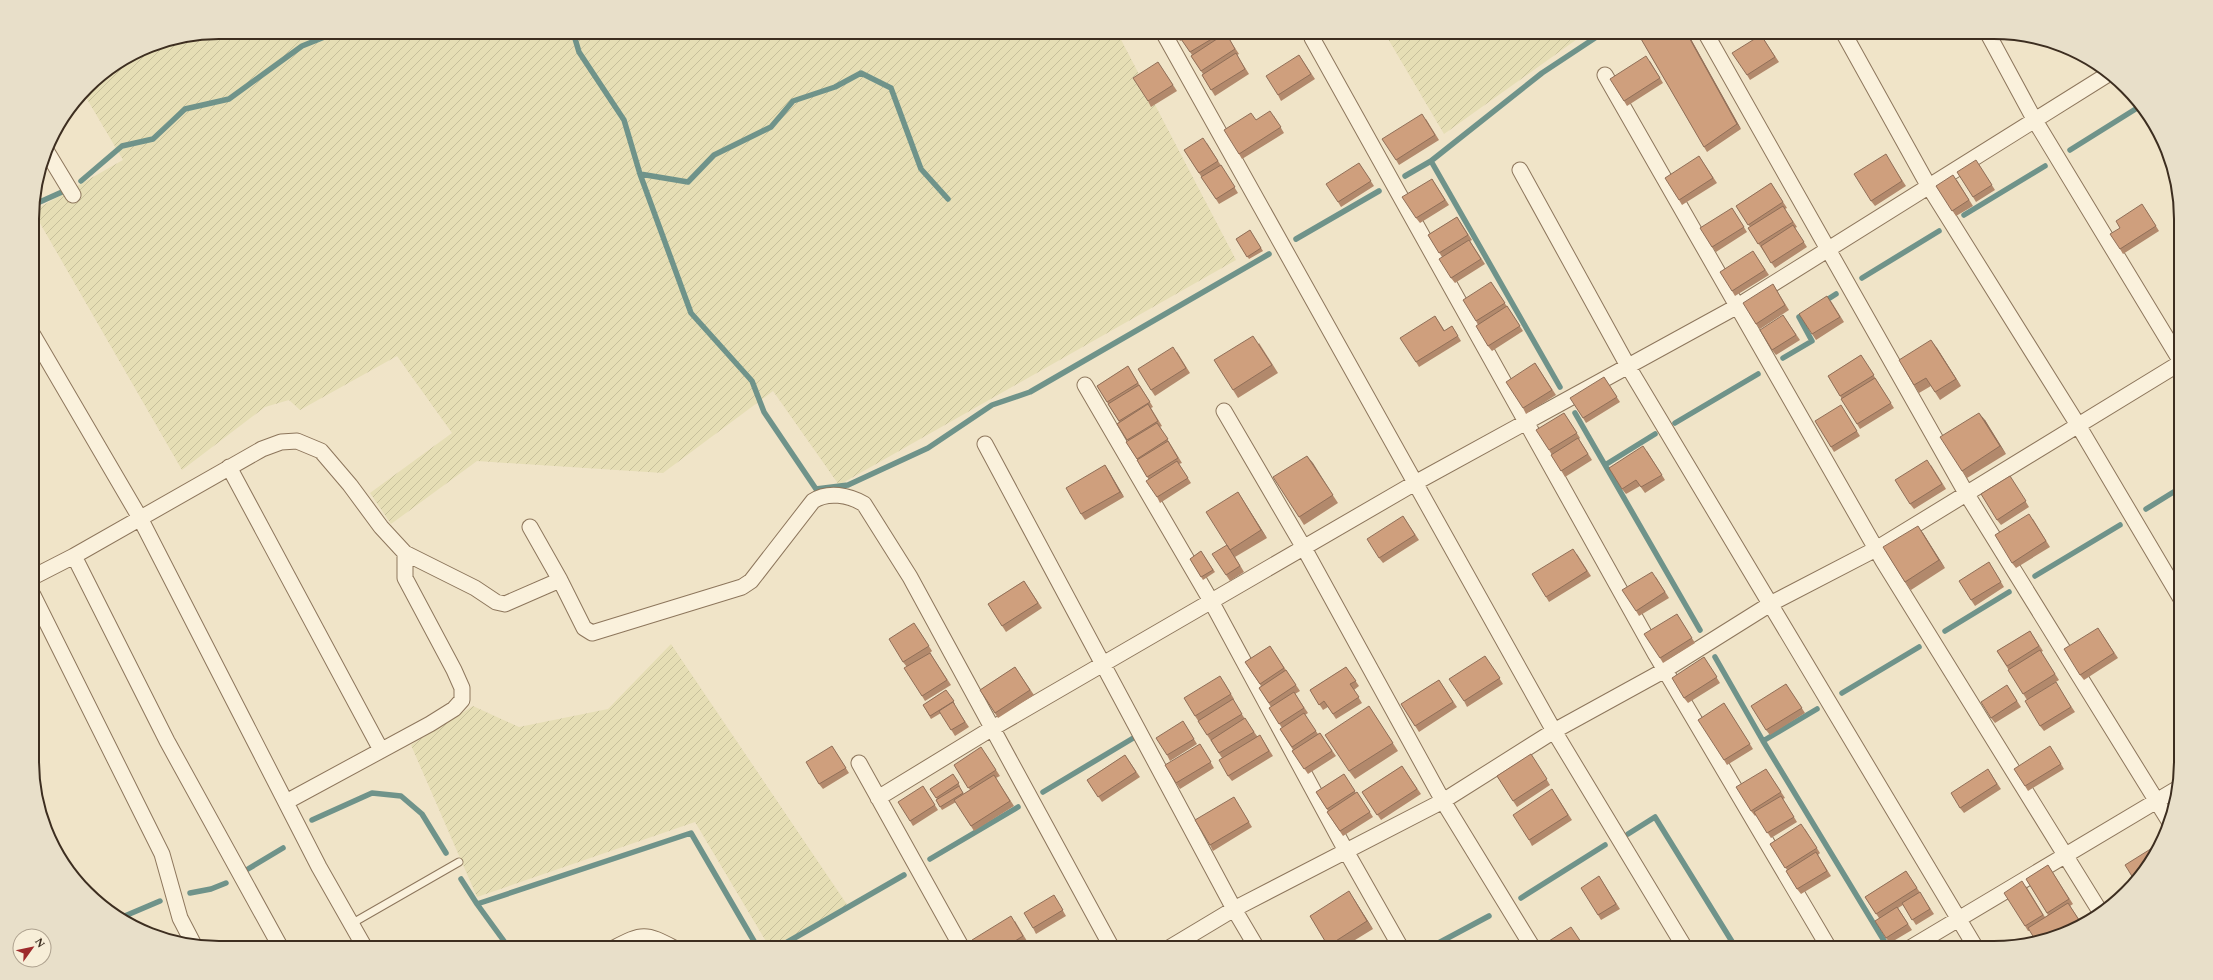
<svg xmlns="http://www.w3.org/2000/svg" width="2213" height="980" viewBox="0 0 2213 980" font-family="Spectral,serif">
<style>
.farmland{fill:url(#farmland-furrows)}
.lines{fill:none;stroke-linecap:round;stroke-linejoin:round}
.stream{stroke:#6f938a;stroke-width:5.5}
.lane-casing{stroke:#8d765c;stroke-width:9}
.street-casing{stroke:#8d765c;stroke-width:17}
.lane{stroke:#faf1dc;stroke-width:7}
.street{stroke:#faf1dc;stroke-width:15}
.wall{fill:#b2896c}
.shaded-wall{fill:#916f58}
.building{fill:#cf9f7d;stroke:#916f58}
.rim{fill:none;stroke:#3d2e20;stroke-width:2}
</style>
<defs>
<pattern id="farmland-furrows" width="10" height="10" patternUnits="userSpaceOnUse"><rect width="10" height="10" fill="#e6deb5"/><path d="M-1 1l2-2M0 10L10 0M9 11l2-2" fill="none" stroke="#c6bf9b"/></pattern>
</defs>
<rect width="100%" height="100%" fill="#f0e4c8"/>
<path class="farmland" d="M219,32H1117L1236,260L839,485L773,391L663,473L477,461L391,524L370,493L452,433L397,356L300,410L289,400L265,407L182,470L33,211L123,160L84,94L96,79L148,46Z
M1384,32H1587L1444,134Z
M671,644L848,906L770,948L695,822L477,897L411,745L473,706L519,727L608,709Z"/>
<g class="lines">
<path class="stream" d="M573,32L579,52L624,120L640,174L691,313L752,381L764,412L816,489L848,485L928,448L992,405L1030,392L1269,254
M2070,150L2142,105
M1431,161L1542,73L1604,32
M640,174L688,182L714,155L771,127L793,101L835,87L861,73L891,88L921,169L948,199
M1405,176L1431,161L1560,387
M81,181L122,146L153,139L185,109L229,99L302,46L337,32
M33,205L62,192
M1964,215L2045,166
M1296,239L1379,191
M1862,278L1939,231
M1822,303L1836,294
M1783,358L1812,341L1799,317L1807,313
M1575,413L1700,630
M1675,423L1758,374
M1605,465L1655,434
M2146,509L2180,488
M2035,576L2120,525
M1945,631L2009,592
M1715,657L1763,741
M1842,693L1919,647
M1817,709L1763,741L1886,944
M1043,792L1135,737
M312,820L372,793L401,796L422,814L446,853
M1628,834L1655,817L1736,948
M930,859L1018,807
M248,869L283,848
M461,879L477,904L691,833L758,948
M190,893L211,889L226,883
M1521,898L1605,845
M477,904L509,948
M120,918L160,901
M777,948L904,875
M1429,948L1489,916"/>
<defs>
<path id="lane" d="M351,924L459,862"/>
<path id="street" d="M1163,32L1554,731L1685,948
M1705,32L1966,493L2169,821
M1843,32L1928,185L2078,425L2181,599
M1987,32L2034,119L2180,360
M1312,38L1656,655L1829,948
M1605,75L1883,561L2101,913
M47,152L73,195
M1520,170L1629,368L1976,948
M33,335L140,518L319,867L365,948
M1085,385L1211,601L1346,851L1401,948
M1224,411L1304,548L1443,801L1533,948
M985,444L1234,909L1257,948
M229,467L381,750
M530,527L560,580
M74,556L262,449L281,442L297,441L321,451L350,485L381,527L405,553L475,588L496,602L505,604L560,580L584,628L592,633L742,587L751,581L813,501C828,491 849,495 864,504L910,577L1112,948
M33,577L74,556L167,741L281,948
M33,595L162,854L180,918L193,943
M859,763L962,948
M878,798L991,729L1415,483L1736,307L2110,73
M286,802L430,724L454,709L462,700V688L454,670L405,578V553
M614,948C642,933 646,933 674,948
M1169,948L1234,909L1443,801L1554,731L1665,670L1772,603L1876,549L2180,363
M1910,948L2175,790"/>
</defs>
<use href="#lane" class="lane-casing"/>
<use href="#street" class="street-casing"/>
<use href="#lane" class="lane"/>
<use href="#street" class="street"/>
</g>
<path class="wall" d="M1174,32H1219L1221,36L1229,39L1239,54L1237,55L1249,74L1215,96L1202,75L1203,74L1191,56L1192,55L1182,40L1180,41Z
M1637,32H1687L1741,129L1707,152L1704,147Z
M1761,35L1779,62L1750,80L1747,75Z
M1299,55L1315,79L1281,101L1278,95Z
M1650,61L1663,83L1627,106L1624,101Z
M1158,62L1177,91L1151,107L1148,101Z
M1274,116L1284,133L1242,159L1239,154L1256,120Z
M1426,119L1439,140L1399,165L1396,160Z
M1207,143L1238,193L1219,204L1184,150Z
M1699,156L1717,183L1682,205L1679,200Z
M1889,160L1906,186L1875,206L1871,201Z
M1359,163L1374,186L1341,207L1338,202Z
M1979,165L1995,190L1976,202L1973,197Z
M1432,179L1449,205L1420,223L1416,218Z
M1957,180L1973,206L1956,216L1936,186Z
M1771,183L1787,208L1785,209L1797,227L1795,228L1807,247L1775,268L1762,249L1748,228L1750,227L1736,206Z
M1732,208L1747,232L1716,252L1712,247Z
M2146,210L2159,231L2123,254L2120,249V228Z
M1457,217L1472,240L1470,241L1485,264L1455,283L1451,278L1442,257L1428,235Z
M1250,230L1263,251L1249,259L1236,239Z
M1753,251L1769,275L1735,296L1732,291Z
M1491,282L1523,331L1492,351L1488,346L1478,325L1476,321Z
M1773,284L1789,310L1760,329L1756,324Z
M1831,301L1844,322L1816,340L1812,334Z
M1783,315L1800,340L1776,355L1772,350Z
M1435,316L1445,331L1452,326L1461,341L1419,367L1416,362Z
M1259,343L1278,373L1238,398L1233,390Z
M1937,348L1961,386L1940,400L1931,386L1919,393L1914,385Z
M1177,352L1190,373L1155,396L1151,390Z
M1861,355L1894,408L1860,429L1828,376Z
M1535,363L1556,395L1526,414L1523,408Z
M1128,366L1153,407L1151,408L1162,426L1160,427L1182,463L1179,464L1191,483L1160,503L1157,497L1149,479L1137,460H1138L1126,442L1128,441L1117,424L1119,422L1097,386Z
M1604,377L1620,402L1586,423L1583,418Z
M1844,410L1860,436L1834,452L1831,447Z
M1564,413L1580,438L1579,439L1592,460L1565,477L1549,450Z
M1985,420L2006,454L1967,478L1962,471Z
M1647,451L1665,480L1645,493L1640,486L1626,494L1622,489Z
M1307,456L1338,503L1304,525L1299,517Z
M1105,465L1124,497L1085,520L1081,514Z
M1931,465L1946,489L1914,509L1910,504Z
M2013,481L2029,507L2001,525L1997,520Z
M1238,492L1267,538L1235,557L1234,555L1244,572L1230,581L1226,575L1227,545Z
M1403,516L1419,540L1383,563L1379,558Z
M2033,519L2050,547L2016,568L2012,563Z
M1923,533L1945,568L1911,590L1905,582Z
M1201,551L1215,572L1203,580L1190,559Z
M1577,554L1591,576L1549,602L1546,597Z
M1989,562L2004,587L1975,606L1971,600Z
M1656,577L1669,598L1639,616L1636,611Z
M1024,581L1042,608L1006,632L988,604Z
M1677,614L1695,643L1663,663L1660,658Z
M2098,628L2118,658L2084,680L2080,675Z
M918,629L932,651L930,653L951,685L925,701L922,696L907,667L903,662Z
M2030,631L2043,651L2041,652L2059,680L2027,700L1997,651Z
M1270,646L1300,691L1295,694L1308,713L1305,715L1318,734L1320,733L1336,756L1308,774L1292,751L1293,750L1280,729L1282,728L1269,708L1271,707L1259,688L1261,686L1245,662Z
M1485,656L1503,684L1467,707L1464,701Z
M1704,657L1720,683L1688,703L1684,698Z
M1015,667L1034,695L998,718L980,690Z
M1346,667L1359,686L1354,690L1362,703L1336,719L1328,707L1323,710L1310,690Z
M1439,680L1457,707L1419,732L1401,704Z
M1224,682L1234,699L1233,700L1245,719L1257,736L1263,740L1273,756L1232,781L1228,776L1222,758L1195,716Z
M1786,684L1805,713L1770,735L1766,730Z
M2007,685L2021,707L1995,723L1991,718Z
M2059,688L2075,712L2044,731L2040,726Z
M946,690L955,704L954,705L969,727L955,736L941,713L931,719L923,705Z
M1724,703L1753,749L1727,765L1724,760Z
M1369,706L1398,751L1355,779L1349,771Z
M1183,721L1197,744L1170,761L1167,755Z
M832,746L849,773L823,789L819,784Z
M1203,749L1214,768L1180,789L1176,783Z
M2054,752L2064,769L2028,791L2025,786Z
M985,753L1000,776L996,778L1014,806L974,831L956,802L942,810L936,800L937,799L930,789L953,774L960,786L959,787L964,794L970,790L954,765Z
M1125,755L1140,777L1102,802L1087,780Z
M1535,760L1550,785L1517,807L1497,776Z
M1402,766L1421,794L1381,820L1362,792Z
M1766,769L1785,798L1783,799L1797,822L1771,838L1756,815L1755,816L1751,811Z
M1344,774L1356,793L1361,798L1373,817L1343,836L1327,812L1328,811L1316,792Z
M1991,774L2001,789L1964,813L1960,808Z
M923,786L938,810L913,826L910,821Z
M1556,795L1572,820L1532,846L1529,840Z
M1237,802L1252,827L1213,851L1210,845Z
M1805,829L1820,853L1818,855L1831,876L1801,894L1797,889L1787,870L1770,844Z
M2048,865L2073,904L2070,906L2082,924L2054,938L2036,941L2030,931H2028L2025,926L2026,886L2045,917L2048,915L2026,879Z
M1906,871L1934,914L1916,925L1903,905L1898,908L1912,930L1890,943L1886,938L1879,918L1865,897Z
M1599,876L1620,909L1601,920L1598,915Z
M1054,895L1066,916L1036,934L1033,928Z
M1354,899L1373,929L1342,948H1330L1310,916Z
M1015,921L1027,941L1016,948H977Z"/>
<path class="shaded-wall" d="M1686,32H1687L1741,129L1737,124Z
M1931,340L1937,348L1961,386L1956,379Z
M1979,413L1985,420L2006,454L2000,446Z
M1307,456L1313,463L1338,503L1333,495Z
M1105,465L1109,471L1124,497L1120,492Z
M1238,492L1243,500L1267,538L1261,530Z
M1918,526L1923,533L1945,568L1939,560Z
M1349,891L1354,899L1373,929L1367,921Z"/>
<path class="building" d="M1174,32H1183L1177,36Z
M1192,32H1218L1220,34L1190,52L1181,39Z
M1637,32H1686L1737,124L1704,147Z
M1226,33L1235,49L1201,71L1191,56Z
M1761,35L1775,57L1747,75L1732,53Z
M1236,53L1245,69L1211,90L1202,75Z
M1299,55L1311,74L1278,95L1266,76Z
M1646,56L1660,78L1624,101L1610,79Z
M1158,62L1173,85L1148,101L1133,78Z
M1270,111L1281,127L1239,154L1224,130L1251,113L1256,120Z
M1422,114L1435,135L1396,160L1382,139Z
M1203,138L1218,161L1199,173L1184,150Z
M1886,154L1902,181L1871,201L1854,174Z
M1699,156L1713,178L1679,200L1665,178Z
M1976,160L1992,185L1973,197L1957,172Z
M1359,163L1371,181L1338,202L1326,184Z
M1221,165L1235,187L1216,199L1201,177Z
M1953,175L1969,200L1952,211L1936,186Z
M1432,179L1445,200L1416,218L1402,197Z
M1771,183L1783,202L1748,225L1736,206Z
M2142,204L2156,226L2120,249L2110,234L2120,228L2116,221Z
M1783,206L1793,222L1758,244L1748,228Z
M1732,208L1744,227L1712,247L1700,228Z
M1457,217L1468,235L1439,253L1428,235Z
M1793,225L1804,242L1771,263L1761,246Z
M1250,230L1261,248L1247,257L1236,239Z
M1469,240L1481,259L1451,278L1439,259Z
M1753,251L1765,270L1732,291L1720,272Z
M1491,282L1505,303L1476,321L1463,300Z
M1773,284L1785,305L1756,324L1743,303Z
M1827,296L1840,317L1812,334L1799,314Z
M1507,306L1520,326L1488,346L1476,326Z
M1783,315L1796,335L1772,350L1760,330Z
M1435,316L1444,331L1452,326L1458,336L1416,362L1400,338Z
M1253,336L1272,365L1233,390L1214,360Z
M1931,340L1956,379L1935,392L1926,378L1914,385L1899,360Z
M1173,347L1186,368L1151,390L1138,369Z
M1861,355L1874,375L1840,396L1828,376Z
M1535,363L1552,390L1523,408L1506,382Z
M1128,366L1138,383L1107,402L1097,386Z
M1604,377L1617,397L1583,418L1570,398Z
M1875,378L1891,403L1857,424L1841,399Z
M1139,385L1150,402L1119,421L1108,404Z
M1148,404L1158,421L1127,440L1117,424Z
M1841,405L1857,431L1831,447L1815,421Z
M1564,413L1577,433L1549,450L1536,430Z
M1979,413L2000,446L1962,471L1940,437Z
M1157,423L1168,439L1137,459L1126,442Z
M1578,438L1588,454L1561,471L1551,455Z
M1168,441L1178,458L1147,477L1137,460Z
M1643,446L1662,475L1641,487L1636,480L1622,489L1609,468Z
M1307,456L1333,495L1299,517L1273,477Z
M1927,460L1942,484L1910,504L1895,480Z
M1177,461L1188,478L1157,497L1146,481Z
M1105,465L1120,492L1081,514L1066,488Z
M2010,476L2026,501L1997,520L1981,494Z
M1238,492L1261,530L1230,550L1206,512Z
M2029,514L2046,541L2012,563L1995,535Z
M1403,516L1415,535L1379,558L1367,539Z
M1918,526L1939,560L1905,582L1883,547Z
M1227,545L1240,566L1226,575L1212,554Z
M1573,549L1587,571L1546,597L1532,574Z
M1201,551L1213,570L1201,577L1190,559Z
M1989,562L2001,582L1971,600L1959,581Z
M1652,572L1665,592L1636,611L1622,590Z
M1024,581L1038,603L1002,626L988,604Z
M1677,614L1692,638L1660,658L1644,634Z
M914,623L929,646L903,662L889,639Z
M2098,628L2114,653L2080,675L2064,649Z
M2030,631L2039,646L2007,666L1997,651Z
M1270,646L1284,668L1260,684L1245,662Z
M2040,650L2055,674L2023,694L2008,670Z
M930,653L947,680L922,696L904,668Z
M1485,656L1500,678L1464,701L1449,679Z
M1704,657L1717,677L1684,698L1672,678Z
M1015,667L1030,690L995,713L980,690Z
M1346,667L1356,681L1350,684L1359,697L1333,714L1324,701L1319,705L1310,690Z
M1286,670L1296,685L1269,703L1259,688Z
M1220,676L1231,694L1195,716L1184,698Z
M1439,680L1453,702L1415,726L1401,704Z
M2056,682L2071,707L2040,726L2025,701Z
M1786,684L1802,708L1766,730L1751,706Z
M2007,685L2017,701L1991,718L1981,702Z
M946,690L954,701L930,716L923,705Z
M1294,692L1304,708L1279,724L1269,708Z
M1233,699L1242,714L1207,735L1198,721Z
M953,702L965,722L951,730L939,711Z
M1724,703L1750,744L1724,760L1698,720Z
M1369,706L1393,743L1349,771L1325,735Z
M1304,713L1316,731L1292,747L1280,729Z
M1245,718L1254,732L1219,753L1211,740Z
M1183,721L1194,739L1167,755L1156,738Z
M1320,733L1332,751L1304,769L1292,751Z
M1260,735L1269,751L1228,776L1219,760Z
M1200,744L1211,762L1176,783L1165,765Z
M832,746L846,768L819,784L806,762Z
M2050,746L2061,764L2025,786L2014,769Z
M981,747L996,770L968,788L954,765Z
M1531,754L1547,779L1513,801L1497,776Z
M1125,755L1136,772L1098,797L1087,780Z
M1402,766L1417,789L1377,815L1362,792Z
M1766,769L1781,792L1751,811L1736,787Z
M1988,769L1997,784L1960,808L1951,793Z
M953,774L959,783L936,798L930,789Z
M1344,774L1355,791L1327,809L1316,792Z
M994,775L1010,801L971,826L954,800Z
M923,786L935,805L910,821L898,802Z
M959,786L963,793L940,807L936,800Z
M1552,789L1568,815L1529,840L1513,815Z
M1357,792L1370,812L1340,831L1327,812Z
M1781,796L1794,817L1767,833L1754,812Z
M1234,797L1249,822L1210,845L1195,820Z
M1801,824L1817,848L1785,868L1770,844Z
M2157,845L2158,847L2142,875L2135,881L2125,865Z
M1816,852L1827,871L1797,889L1786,871Z
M2048,865L2069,899L2047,913L2026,879Z
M1906,871L1917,888L1876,914L1865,897Z
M1599,876L1616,904L1598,915L1581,888Z
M2022,881L2043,915L2025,926L2004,893Z
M1349,891L1367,921L1328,946L1310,916Z
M1920,892L1930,909L1912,920L1902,903Z
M1054,895L1063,910L1033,928L1024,913Z
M2068,903L2079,920L2047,939L2036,941L2028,928Z
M1897,907L1908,924L1886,938L1875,921Z
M1011,916L1023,936L1004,948H977L972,940Z
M1571,927L1585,948H1538Z"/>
<path d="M0 0H2213V980H0ZM219 39H1994A180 180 0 0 1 2174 219V761A180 180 0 0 1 1994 941H219A180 180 0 0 1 39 761V219A180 180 0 0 1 219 39Z" fill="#e8dfc9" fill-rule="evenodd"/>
<path class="rim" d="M219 39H1994A180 180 0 0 1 2174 219V761A180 180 0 0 1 1994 941H219A180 180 0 0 1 39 761V219A180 180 0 0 1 219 39Z"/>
<g transform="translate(32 948) rotate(57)"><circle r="19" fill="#f7eed8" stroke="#ada18e"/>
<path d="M0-3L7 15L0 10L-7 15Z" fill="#9e2a2b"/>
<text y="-6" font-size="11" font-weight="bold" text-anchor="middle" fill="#3d2e20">N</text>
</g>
</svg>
